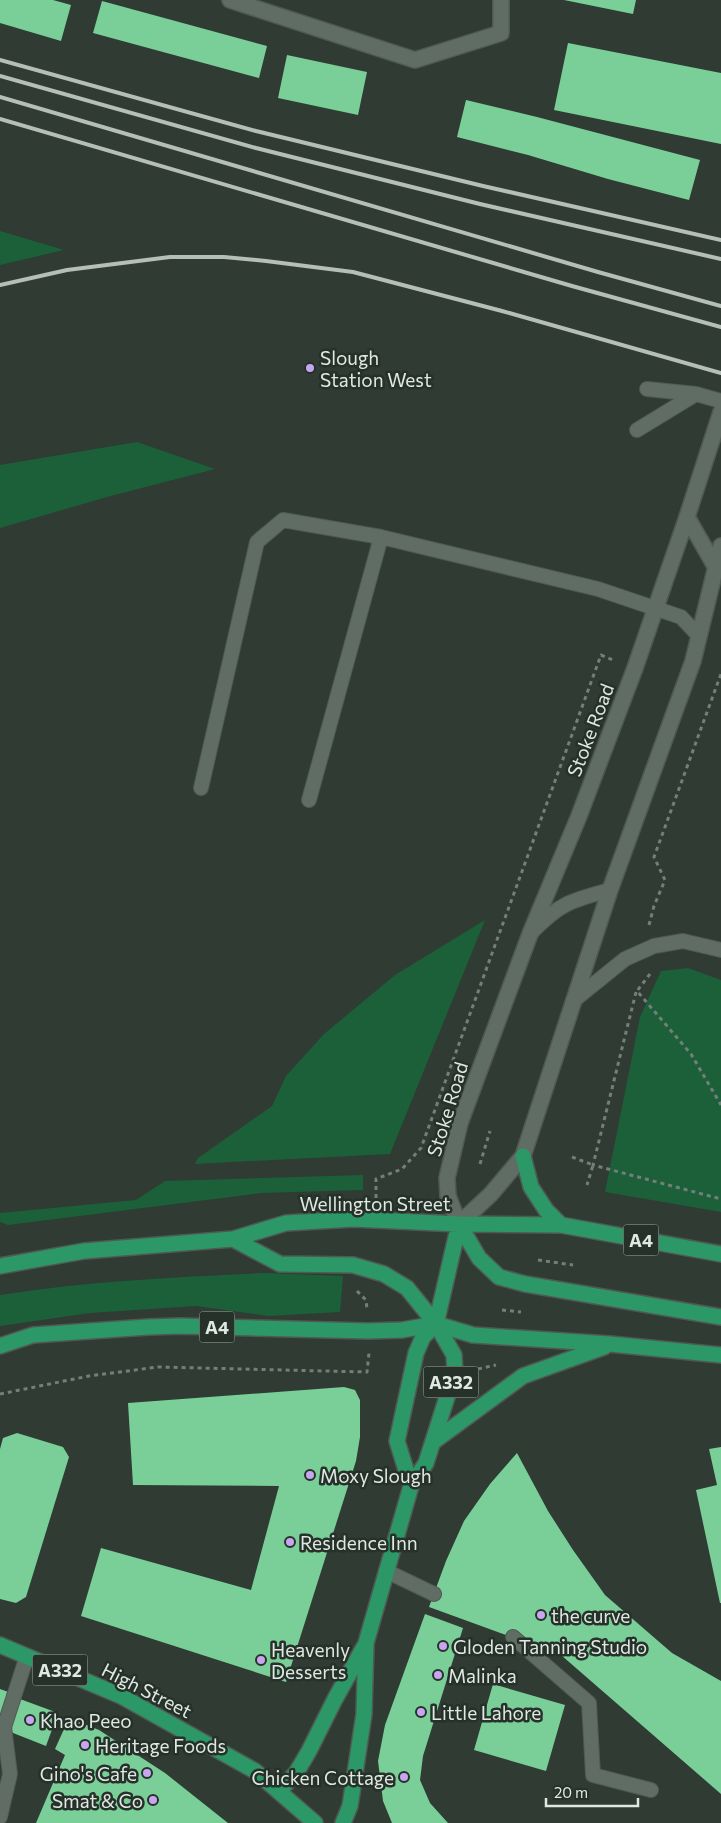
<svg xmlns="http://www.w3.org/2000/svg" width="721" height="1823" viewBox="0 0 721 1823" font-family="Commissioner,sans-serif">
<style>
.green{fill:#1c603a}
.building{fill:#7acf99}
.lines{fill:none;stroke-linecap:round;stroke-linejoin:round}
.service-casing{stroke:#4f5952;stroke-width:16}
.minor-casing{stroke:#4f5952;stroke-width:18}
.secondary-casing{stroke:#4f5952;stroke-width:18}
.primary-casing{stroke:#4f5952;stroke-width:18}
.path{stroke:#757f79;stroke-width:3;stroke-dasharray:4 4;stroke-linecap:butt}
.service{stroke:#606d64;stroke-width:14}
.minor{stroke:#606d64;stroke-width:15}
.secondary{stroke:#606d64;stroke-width:15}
.primary{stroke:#2d9867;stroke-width:15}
.rail{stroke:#b5beb8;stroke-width:4}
.poi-dot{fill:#c7a6ef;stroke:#253129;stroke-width:2}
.labels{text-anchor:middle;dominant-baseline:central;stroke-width:5;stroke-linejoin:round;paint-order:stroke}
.shield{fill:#253129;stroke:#a8b1ab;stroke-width:1}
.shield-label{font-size:18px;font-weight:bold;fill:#e0e8e3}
.poi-label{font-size:19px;fill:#e0e8e3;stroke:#253129;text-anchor:start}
.street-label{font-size:19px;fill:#e0e8e3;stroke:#253129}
</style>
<rect width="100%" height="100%" fill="#2f3b33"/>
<path class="green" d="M0,231L64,250L0,265Z
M137,442L215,469L107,497L0,528V465Z
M485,920L390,1154L195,1164L198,1158L272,1106L286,1076L324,1034L395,975Z
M688,968L721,980V1212L605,1192L640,1017L661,971Z
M363,1175V1190L261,1193L8,1225L0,1222V1213L136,1200L165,1181Z
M265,1273L343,1276L340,1312L268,1316L196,1306L90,1313L0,1326V1295C87,1281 177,1277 265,1273Z"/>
<path class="building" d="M0,0H53L71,5L61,41L0,23Z
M564,0H636L633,14Z
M102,1L267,46L259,78L93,33Z
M568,43L721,73V144L554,110Z
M287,55L367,72L358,115L278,98Z
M466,100L537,117L700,160L689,200L608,179L528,155L457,137Z
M344,1387L355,1390L360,1400V1437L356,1461L286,1682L81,1616L101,1548L251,1590L279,1486L133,1485L128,1403Z
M17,1433L63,1447L69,1457L26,1597L16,1603L0,1599V1449L3,1438Z
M721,1447V1603H720L696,1490L717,1485L709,1449Z
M517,1453L548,1511L573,1550L605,1595L672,1653L721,1681V1794L561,1655L429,1607L446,1561L464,1521L490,1484Z
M425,1614L463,1628L423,1756L420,1780L430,1803L448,1823H392L383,1801L378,1761L385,1725Z
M493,1684L565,1705L546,1771L474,1750Z
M0,1689L11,1693L0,1721Z
M20,1699L58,1713L46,1746L8,1731Z
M69,1718L99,1730L165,1773L228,1823H36L65,1755L55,1749Z"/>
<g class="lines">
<defs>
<path id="service" d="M647,389L696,394
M637,430L696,394L721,401
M201,788L257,542L283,520L381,537L598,589L681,617L699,636
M309,800L381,537
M532,932C560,903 572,900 610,890
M573,1001L625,959L654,946L683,941L721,950
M386,1571L434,1594
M513,1637L589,1703L593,1775L651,1790
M0,1817L10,1774L4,1727L27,1656"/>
<path id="minor" d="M230,0L415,60L501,33V0
M687,517L715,566L721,568"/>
<path id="secondary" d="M721,412L687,517L635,668L579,816L530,934L460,1123L447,1178L448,1196L459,1224L491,1194L523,1156L610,890L693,661L721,546"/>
<path id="primary" d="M523,1156L531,1187L546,1210L561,1225
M459,1224L479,1258L499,1277L525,1284L721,1317
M233,1239L280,1264L353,1265L384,1274L407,1288L436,1324L454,1355L455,1372L426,1463L411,1486L366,1643L364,1714L350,1806L343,1823
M0,1266L84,1251L233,1239L286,1223L353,1219L459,1224L561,1225L721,1254
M0,1346L33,1335L148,1327L180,1326L368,1331L402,1330L436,1324L473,1335L610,1344L721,1355
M433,1442L523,1376L604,1347
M411,1486L397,1441L416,1353L423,1337L436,1324L459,1224
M0,1645L121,1696L255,1771L315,1823
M279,1791L296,1773L309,1751L335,1699L364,1647"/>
</defs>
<use href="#service" class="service-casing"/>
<use href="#minor" class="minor-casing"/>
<use href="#secondary" class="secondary-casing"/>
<use href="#primary" class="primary-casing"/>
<path class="path" d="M649,925L654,906L665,880L654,857L721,674
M650,974L637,991L691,1054L721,1105
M636,992L593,1165L721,1199
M572,1157L593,1165L587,1185
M480,1164L490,1131
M376,1198V1179L402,1169L421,1148L601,655L613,660
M538,1260L573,1265
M357,1291L366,1300L367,1309
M502,1310L521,1312
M478,1369L496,1365
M0,1394L89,1376L158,1367L367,1372L369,1353"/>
<use href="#service" class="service"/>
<use href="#minor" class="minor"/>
<use href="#secondary" class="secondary"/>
<use href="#primary" class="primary"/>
<path class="rail" d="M0,60L256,131L483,186L721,240
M0,76L256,148L480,204L721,259
M0,97L598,272L721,306
M0,119L572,286L721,327
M0,285L67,270L170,257H224L266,261L353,272L502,311L721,373"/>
</g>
<g class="poi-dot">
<circle cx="310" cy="368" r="5"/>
<circle cx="310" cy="1475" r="5"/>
<circle cx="290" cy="1542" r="5"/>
<circle cx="541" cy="1615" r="5"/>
<circle cx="443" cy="1646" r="5"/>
<circle cx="261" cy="1660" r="5"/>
<circle cx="438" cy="1675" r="5"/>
<circle cx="421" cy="1712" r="5"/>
<circle cx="30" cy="1720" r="5"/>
<circle cx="85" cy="1745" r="5"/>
<circle cx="147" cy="1773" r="5"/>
<circle cx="404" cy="1777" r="5"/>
<circle cx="153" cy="1800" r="5"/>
</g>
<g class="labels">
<g class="shield">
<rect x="623.5" y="1224.5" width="35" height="31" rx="4"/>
<rect x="199.5" y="1311.5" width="35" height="31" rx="4"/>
<rect x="423.5" y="1366.5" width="55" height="31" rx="4"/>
<rect x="32.5" y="1654.5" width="55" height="31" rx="4"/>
</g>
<g class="shield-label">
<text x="641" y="1240">A4</text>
<text x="217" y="1327">A4</text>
<text x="451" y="1382">A332</text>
<text x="60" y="1670">A332</text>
</g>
<g class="poi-label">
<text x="320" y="357">Slough<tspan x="320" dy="22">Station West</tspan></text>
<text x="320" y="1475">Moxy Slough</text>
<text x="300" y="1542">Residence Inn</text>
<text x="551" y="1615">the curve</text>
<text x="453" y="1646">Gloden Tanning Studio</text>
<text x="271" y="1649">Heavenly<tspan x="271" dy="22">Desserts</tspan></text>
<text x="448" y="1675">Malinka</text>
<text x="431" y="1712">Little Lahore</text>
<text x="40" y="1720">Khao Peeo</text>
<text x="95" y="1745">Heritage Foods</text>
<text x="137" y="1773" text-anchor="end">Gino's Cafe</text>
<text x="394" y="1777" text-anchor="end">Chicken Cottage</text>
<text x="143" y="1800" text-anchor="end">Smat &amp; Co</text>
</g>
<g class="street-label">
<text transform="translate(590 730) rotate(-69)">Stoke Road</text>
<text transform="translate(447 1109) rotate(-73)">Stoke Road</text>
<text x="375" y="1203">Wellington Street</text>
<text transform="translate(147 1690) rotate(27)">High Street</text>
</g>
</g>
<path d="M546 1798v8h92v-8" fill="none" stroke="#e0e8e3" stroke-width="2.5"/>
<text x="554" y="1798" font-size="15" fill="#e0e8e3" stroke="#253129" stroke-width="4" paint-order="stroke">20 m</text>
</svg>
